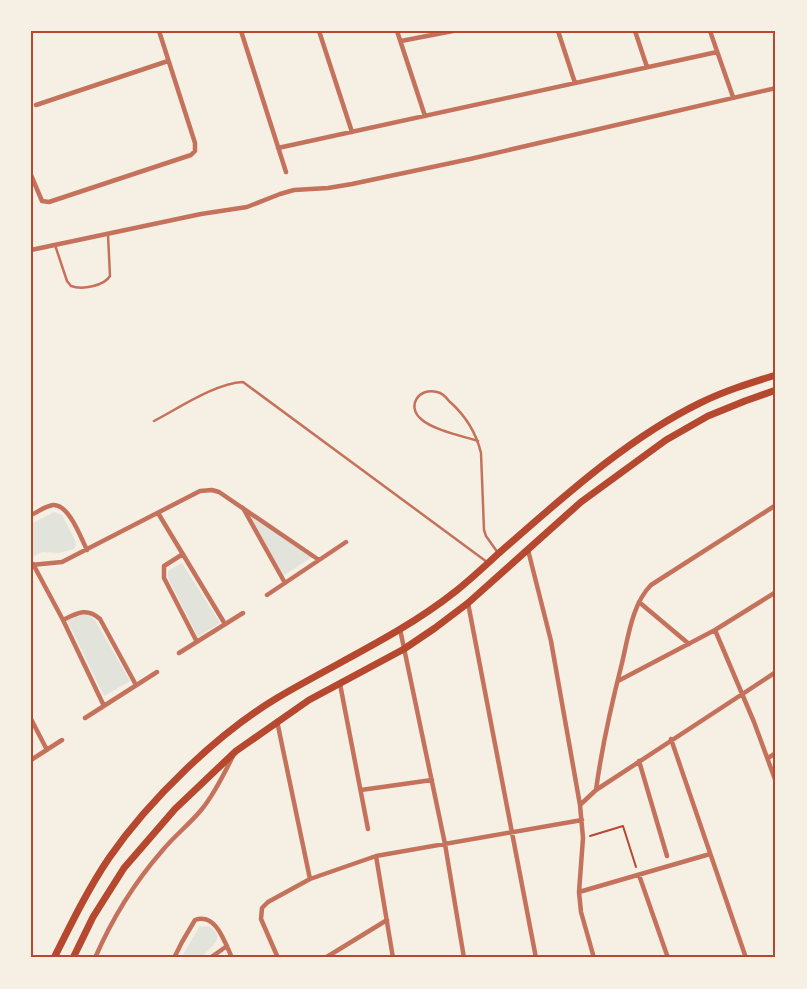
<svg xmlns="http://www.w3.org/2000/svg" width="807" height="989" viewBox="0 0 807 989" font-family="'Space Grotesk',sans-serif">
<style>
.green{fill:#e2e4dc}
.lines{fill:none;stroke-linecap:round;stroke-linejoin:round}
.path{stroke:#b5482f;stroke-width:2}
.service{stroke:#c5725c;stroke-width:2.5}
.minor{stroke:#c5725c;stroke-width:4.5}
.primary{stroke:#b5482f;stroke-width:7}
.neatline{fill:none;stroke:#b5482f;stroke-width:2}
</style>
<rect width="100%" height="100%" fill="#f6efe4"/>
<path class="green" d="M54,512L62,515L75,540L76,545L74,549L59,553L42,552L31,558V524Z
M251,517L312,557L283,576Z
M182,563L220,623L198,637L168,578V571Z
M80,614L90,616L95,620L130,681L104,696L67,620Z
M208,926C229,938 209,947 201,958H181L199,927Z"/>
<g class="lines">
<path class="path" d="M590,836L623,826L636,867"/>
<path class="service" d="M55,245L67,281L71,286C82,290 104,286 110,276L108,235
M154,421C179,408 216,383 243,382L487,562
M478,441C462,436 433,430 421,419C406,406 419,387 437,392C442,393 446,397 449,401C465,415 476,432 481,453L484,530L486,536L498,553"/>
<path class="minor" d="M241,31L286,172
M319,31L352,132
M397,31L425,116
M558,31L575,83
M635,31L647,67
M710,31L733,97
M401,41L453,31
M36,105L168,61
M278,148L717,52
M31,175L42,201L49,202L191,155L195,151V143L159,31
M31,250L201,214L247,207L280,194L294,190L328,188L352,184L470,159L776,88
M243,508L285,583
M158,513L225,624
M31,515C38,512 45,506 53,505C69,504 81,538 87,550
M528,550L551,641L580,805L583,838L579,892L581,912L594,958
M183,554L164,566V578L197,642
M33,564L63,620L104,706
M31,565L62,562L200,491L212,490L219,492L319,560
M267,595L346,542
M639,602L689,644
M468,603L536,958
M63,620C77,613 87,607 100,619L136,685
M400,629L445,844L464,958
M715,630L754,722L776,782
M179,653L243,613
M618,681L715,630L776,592
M340,684L368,829
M85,718L157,672
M31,719L47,750
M277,721L310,879
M671,739L746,958
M768,758L776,753
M31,760L62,740
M639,761L667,856
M361,790L432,780
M596,790C602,746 611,706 622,663C628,638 632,604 651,585L776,505
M580,805L596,790L776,672
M376,856L393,958
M639,875L668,958
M579,892L710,854
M95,958C112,919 134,883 162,851C174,836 190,824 202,809C215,793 224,774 233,756
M174,958L182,942L195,920C216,912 225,943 232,958
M210,958L227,946
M278,958L261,919L262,908L268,902L310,879L376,856L582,820
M325,958L387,920"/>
<path class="primary" d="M54,958C71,924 88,889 109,858C149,800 217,734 277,698C336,663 402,634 456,591C471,579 485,566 499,553C560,500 626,439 700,403C724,391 750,383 776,375
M73,958L93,917L124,868L175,809L236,751L309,700L404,649L435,628L468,603L581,502L666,440L708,416L745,401L776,390"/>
</g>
<rect width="807" height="989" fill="none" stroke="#f6efe4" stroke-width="65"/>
<rect x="32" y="32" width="742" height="924" class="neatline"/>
</svg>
